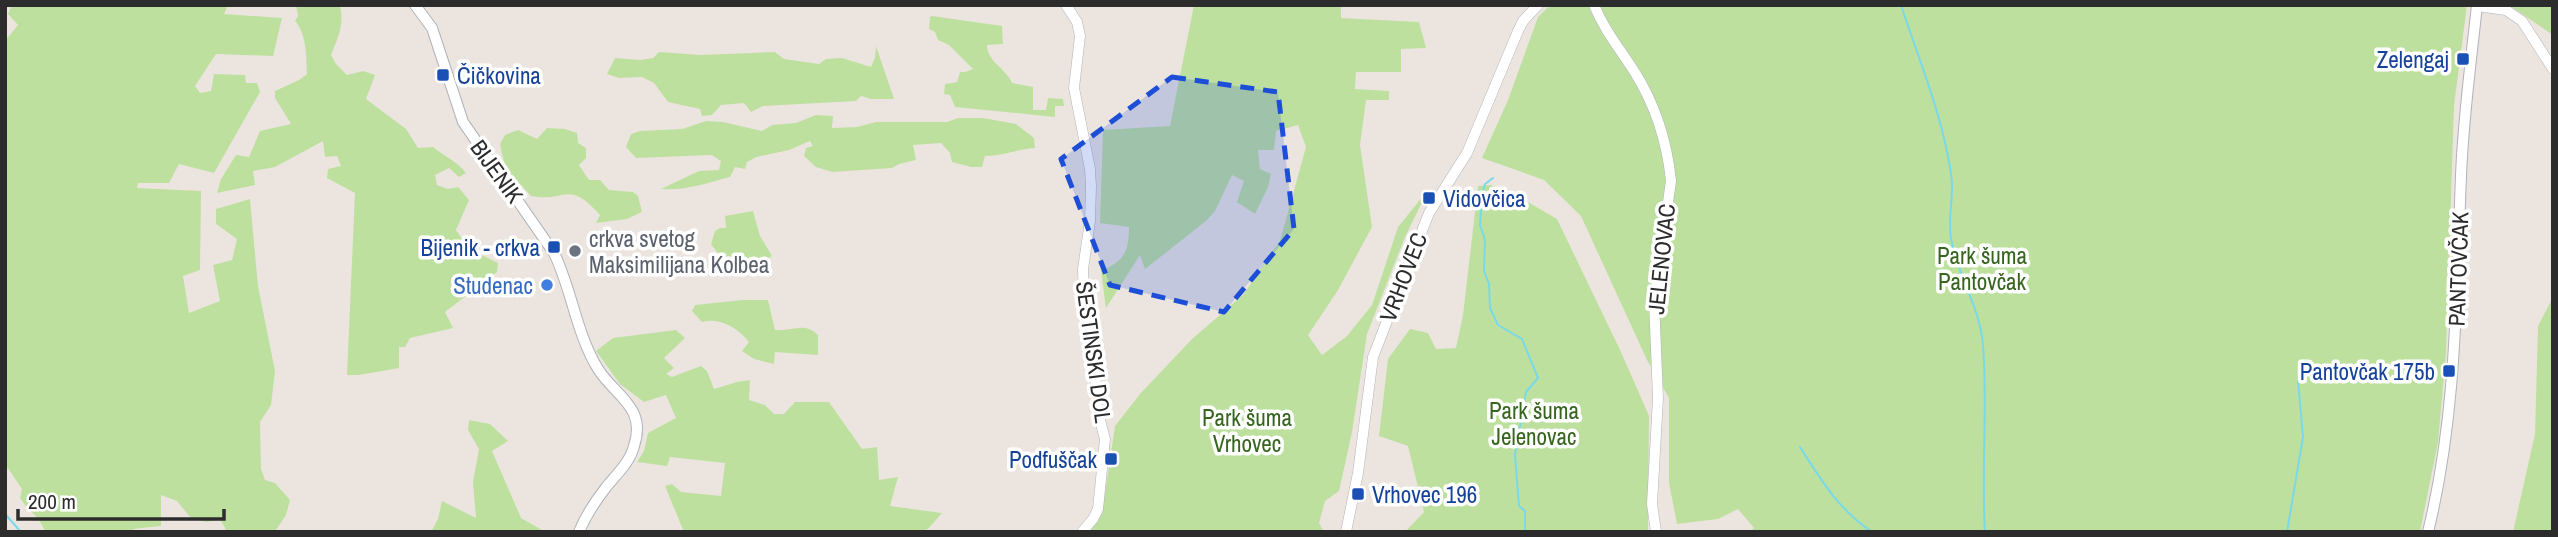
<svg xmlns="http://www.w3.org/2000/svg" width="2558" height="537" viewBox="0 0 2558 537" font-family="'Archivo Narrow',sans-serif">
<style>
.green{fill:#bee09f}
.lines{fill:none;stroke-linecap:round;stroke-linejoin:round}
.stream{stroke:#79d9e8;stroke-width:2}
.tertiary-casing{stroke:#afb3bb;stroke-width:11}
.secondary-casing{stroke:#afb3bb;stroke-width:12}
.tertiary{stroke:#fff;stroke-width:10}
.secondary{stroke:#fff;stroke-width:10}
.marked{fill:#1d4ed8;fill-opacity:0.2;stroke:#1d4ed8;stroke-width:5;stroke-dasharray:14 9;stroke-linejoin:round}
.transit-dot{fill:#1a4fb4;stroke:#fff;stroke-width:2.5}
.worship-dot{fill:#6b7280;stroke:#fff;stroke-width:2.5}
.shop-dot{fill:#3f7fe0;stroke:#fff;stroke-width:2.5}
.labels{text-anchor:middle;dominant-baseline:central;stroke-width:7;stroke-linejoin:round;paint-order:stroke}
.transit-label{font-size:23px;fill:#164399;stroke:#fff;text-anchor:end}
.street-label{font-size:23px;fill:#2c2c2c;stroke:#fff}
.worship-label{font-size:23px;fill:#5b616d;stroke:#fff;text-anchor:start}
.park-label{font-size:23px;fill:#37651f;stroke:#fff}
.shop-label{font-size:23px;fill:#366cbe;stroke:#fff;text-anchor:end}
</style>
<rect width="100%" height="100%" fill="#ece5df"/>
<path class="green" d="M12,5H228L224,14L282,18L273,56L216,54L195,86L200,93L211,91L214,74L245,75L246,83H257L260,92L214,173L179,164L169,183H138L137,188L201,191L200,270L183,276L189,313L220,301L213,265L232,260L237,239L216,224V209L250,199L258,286L275,371L271,405L260,422L261,469L265,480L275,483L290,500L286,515L276,530L227,532L220,519L207,522L190,517L177,501L161,495V526L133,529L134,532H45C39,515 29,512 20,498L22,489L5,464V41L18,25L8,14Z
M296,5H333L340,7C345,23 337,40 331,55L336,64L347,75L363,71L375,75L366,99L406,129L418,148L433,147C445,157 457,161 466,173L459,177L449,168L435,175L437,185L448,189L458,187L469,200L456,230L469,249L498,263L497,272L445,312L453,328L410,338L405,347H399V368L359,375H347L355,193L327,178L328,169L341,166L337,156L325,157L323,141L275,167L253,171L255,185L217,193L221,179L236,155L249,157L260,131L291,124L275,98V91L299,80L307,74C306,56 307,35 295,21L298,16Z
M1194,5H1341V18L1419,22L1426,48L1401,49V72H1356L1355,89L1389,91V100H1366L1360,145L1372,227L1338,290L1308,335L1322,355L1347,336L1372,305L1398,227L1428,190L1405,237L1367,334L1352,432L1339,491L1325,501L1319,523L1324,532H1089L1102,514L1115,426L1140,394L1192,339L1243,295L1280,241L1306,147L1298,125L1276,131L1274,150H1258L1260,169L1271,174L1268,187L1255,214L1237,202L1244,181L1232,175L1215,211L1206,221L1145,269L1140,255L1106,308L1101,271C1124,261 1129,252 1129,227L1100,223L1103,130L1170,126Z
M1550,5H1592L1643,92L1673,179L1661,119L1650,89L1626,56L1598,5H2467L2454,106L2446,353L2438,442L2420,532H1749L1754,528L1738,509L1718,519L1677,524L1669,483V398L1647,360L1581,216L1544,180L1482,158L1508,100L1538,17Z
M2509,5H2553V37L2550,33Z
M932,16L1002,26L1003,44L987,45C987,62 1006,68 1012,83L1033,87V110H1046L1048,98L1063,99L1064,106H1055V117L955,107L950,95L944,94L945,84L957,82L960,72H965L973,69L949,45L938,40L935,32L929,29L930,17Z
M876,46L894,99H871L861,96L856,101L763,106L751,112L744,103L721,105L712,115L702,116L700,109L668,102L654,83L642,77L619,78L607,74L615,58L640,60L653,58L659,52L701,55L775,52L784,59L819,64L826,59L842,58L871,67L875,58Z
M816,115L833,116L832,128L857,127L876,122H947L958,118H983L1016,124L1034,138L1035,148C1016,149 1006,156 985,156L982,167H971L952,162L950,153L941,143L913,145L916,160L899,164L892,168L832,172L816,167L804,156L806,148L813,146L810,141L789,150L756,157L747,162L745,169L735,167L730,177C707,183 685,191 661,189L699,171L719,170L721,161L712,155L636,158L626,147L631,134L640,131L682,129L706,121L723,122L762,131L772,125L796,123Z
M547,128L565,129L577,133L578,143L586,148V158L579,165L589,180H600L609,190L633,192L638,196L642,212L627,219L596,223L600,215C567,178 566,203 531,196L505,168L500,144L505,135L518,130L537,139Z
M1491,185L1528,202L1557,219L1621,352L1649,416L1648,532H1405L1424,512L1408,446L1379,436L1388,359L1410,329L1428,333L1436,349L1456,348L1463,315L1478,186Z
M753,211L760,236L772,256C749,271 726,267 711,244L715,231L720,228H726L725,216Z
M2553,297V532H2513L2535,434L2538,326Z
M742,300H768L775,330C791,332 804,321 818,335V355L775,352L774,364L754,359L742,351L749,342C739,329 720,317 702,322L692,311L695,305Z
M676,330L685,338L664,358L674,368L666,374L672,377L701,366L707,371L714,389L737,382L750,380L749,400L765,405L774,414H784L795,402H829L862,449L877,447L879,480L898,477L890,506L942,513L928,529L919,532H684L665,486L672,484L681,492L721,496L725,463L670,457L667,466L637,462L644,451L648,433L676,418L666,395L644,402L620,384L596,351L613,338Z
M469,420L490,424L508,441L492,451L521,518L542,530L541,532H431L438,519L442,501L476,518L473,482L479,449L468,430Z"/>
<g class="lines">
<path class="stream" d="M1901,5C1919,60 1943,117 1951,174C1955,195 1947,217 1951,238C1957,275 1980,307 1983,345C1988,406 1981,470 1985,532
M1493,178L1485,184L1482,194L1480,225L1485,240L1484,271L1489,284L1490,308L1498,325L1522,339L1538,378L1526,392L1515,455L1519,506L1525,511V532
M1800,447C1821,480 1839,510 1872,532
M5,514L21,532
M2287,532L2303,437L2298,381"/>
<defs>
<path id="tertiary" d="M1066,5L1077,22L1080,36L1074,88L1090,169L1091,186L1090,221L1083,269L1084,296L1094,351L1097,409L1105,439L1098,509L1093,519L1082,532
M1594,5C1604,30 1620,49 1634,71C1655,104 1667,142 1671,181L1654,301L1658,398L1652,504L1656,532
M2477,6L2506,10L2522,21L2553,69
M1346,532L1358,473L1373,357L1429,213L1467,153L1518,31L1523,21L1538,5"/>
<path id="secondary" d="M415,5L432,28L463,122L554,253C572,290 576,333 598,369C615,396 647,407 634,446C630,462 617,474 607,486C596,500 586,515 579,532
M2428,532C2457,414 2456,296 2461,176C2463,119 2471,62 2477,5"/>
</defs>
<use href="#tertiary" class="tertiary-casing"/>
<use href="#secondary" class="secondary-casing"/>
<use href="#tertiary" class="tertiary"/>
<use href="#secondary" class="secondary"/>
</g>
<path class="marked" d="M1172,77L1278,92L1294,229L1224,312L1110,285L1061,159Z"/>
<g class="transit-dot">
<rect x="2456" y="52" width="14" height="14" rx="3.5"/>
<rect x="436" y="68" width="14" height="14" rx="3.5"/>
<rect x="1422" y="191" width="14" height="14" rx="3.5"/>
<rect x="547" y="240" width="14" height="14" rx="3.5"/>
<rect x="2442" y="364" width="14" height="14" rx="3.5"/>
<rect x="1104" y="452" width="14" height="14" rx="3.5"/>
<rect x="1351" y="487" width="14" height="14" rx="3.5"/>
</g>
<circle class="worship-dot" cx="575" cy="251" r="7"/>
<circle class="shop-dot" cx="547" cy="285" r="7"/>
<g class="labels">
<g class="transit-label">
<text x="2449" y="59">Zelengaj</text>
<text x="457" y="75" text-anchor="start">Čičkovina</text>
<text x="1443" y="198" text-anchor="start">Vidovčica</text>
<text x="540" y="247">Bijenik - crkva</text>
<text x="2435" y="371">Pantovčak 175b</text>
<text x="1097" y="459">Podfuščak</text>
<text x="1372" y="494" text-anchor="start">Vrhovec 196</text>
</g>
<g class="street-label">
<text transform="translate(497 171) rotate(54)">BIJENIK</text>
<text transform="translate(1661 259) rotate(-84)">JELENOVAC</text>
<text transform="translate(2458 269) rotate(-88)">PANTOVČAK</text>
<text transform="translate(1403 277) rotate(-69)">VRHOVEC</text>
<text transform="translate(1094 352) rotate(82)">ŠESTINSKI DOL</text>
</g>
<g class="worship-label">
<text x="589" y="238">crkva svetog<tspan x="589" dy="26">Maksimilijana Kolbea</tspan></text>
</g>
<g class="park-label">
<text x="1982" y="255">Park šuma<tspan x="1982" dy="26">Pantovčak</tspan></text>
<text x="1534" y="410">Park šuma<tspan x="1534" dy="26">Jelenovac</tspan></text>
<text x="1247" y="417">Park šuma<tspan x="1247" dy="26">Vrhovec</tspan></text>
</g>
<g class="shop-label">
<text x="533" y="285">Studenac</text>
</g>
</g>
<rect width="2558" height="537" fill="none" stroke="#2c2c2c" stroke-width="14"/>
<path d="M18 509v10h206v-10" fill="none" stroke="#2c2c2c" stroke-width="3.5"/>
<text x="28" y="509" font-size="21" fill="#2c2c2c" stroke="#ffffff" stroke-width="5" paint-order="stroke">200 m</text>
</svg>
